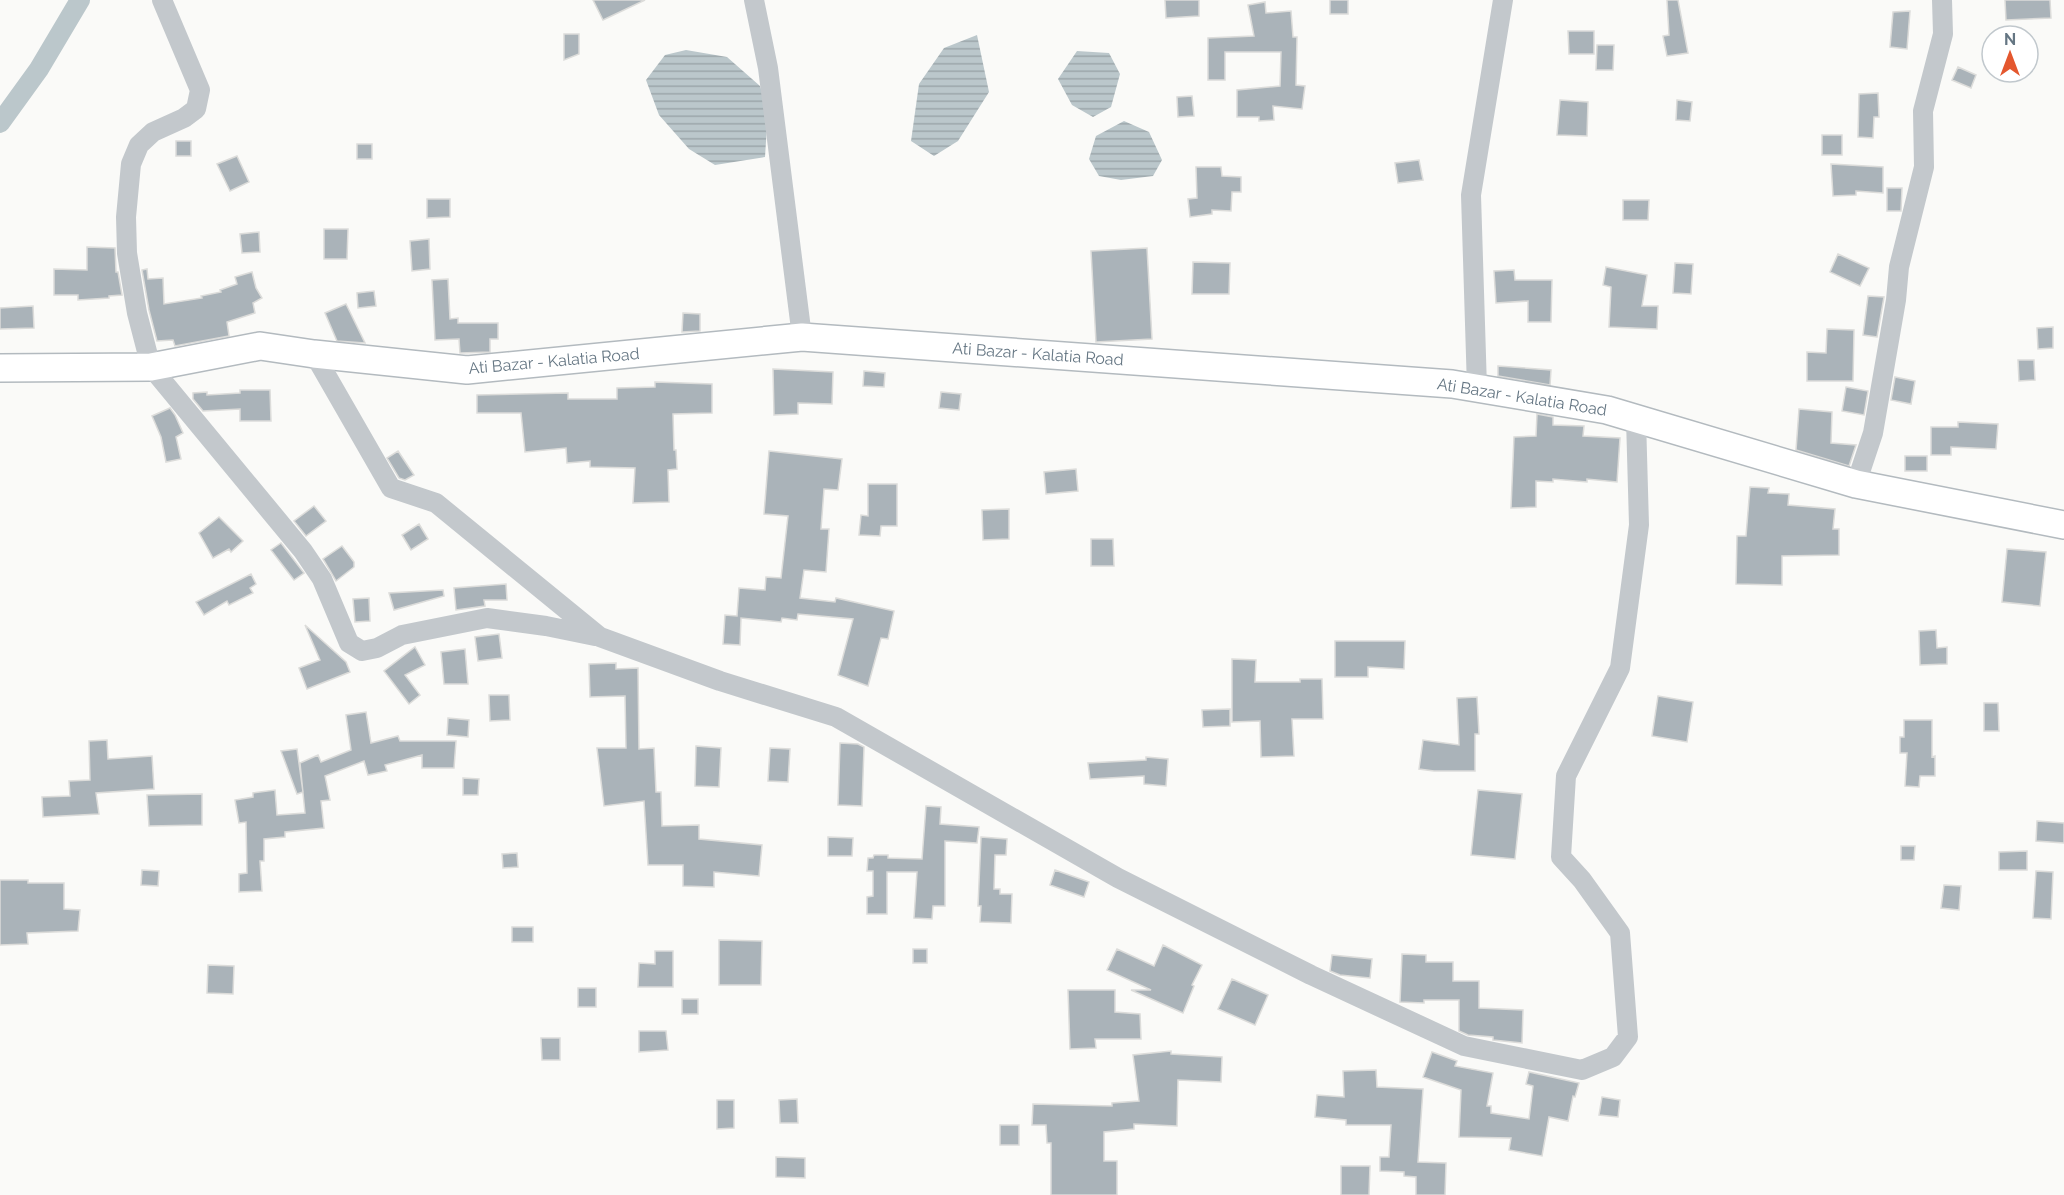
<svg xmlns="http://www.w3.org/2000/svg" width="2064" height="1195" viewBox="0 0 2064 1195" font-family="Raleway,sans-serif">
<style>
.water{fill:url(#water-rules)}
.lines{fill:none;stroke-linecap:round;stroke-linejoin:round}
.canal{stroke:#bbc7cb;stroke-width:20}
.building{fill:#aab3b9;stroke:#dcdcda;stroke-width:1.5}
.secondary-casing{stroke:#b3babf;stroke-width:30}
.minor{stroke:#c3c8cc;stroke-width:20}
.secondary{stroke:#fff;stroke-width:27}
.labels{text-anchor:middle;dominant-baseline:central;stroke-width:6;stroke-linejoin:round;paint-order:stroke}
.street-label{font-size:16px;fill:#657683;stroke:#fff}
</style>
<defs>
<pattern id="water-rules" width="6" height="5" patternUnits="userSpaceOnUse" patternTransform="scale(1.5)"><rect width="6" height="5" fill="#bbc7cb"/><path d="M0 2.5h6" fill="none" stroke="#9ca6aa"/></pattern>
</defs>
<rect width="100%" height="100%" fill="#fafaf8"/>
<path class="water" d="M977,35L989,92L958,141L934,156L911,141L919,84L944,48Z
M686,50L727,57L760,86L768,110L765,157L715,165L689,149L659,115L646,80L665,55Z
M1077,51L1109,53L1120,74L1111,107L1093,117L1072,105L1058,79Z
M1124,121L1149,132L1162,160L1153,176L1121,180L1099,176L1089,159L1096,136Z"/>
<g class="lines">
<path class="canal" d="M0,123L39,69L80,0"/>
</g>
<path class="building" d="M593,0H645L603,20Z
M1165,0H1199V16L1166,18Z
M1330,0H1348V14H1330Z
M1667,0H1678L1688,53L1667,56L1663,36L1669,35Z
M2005,0H2050L2051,18L2006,20Z
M1265,2L1266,13L1291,11L1293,37H1297L1296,85L1305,86L1302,109L1273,106L1274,120L1259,121V117H1237V90L1280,86L1281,52H1225V80H1208V38L1254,36L1248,5Z
M1910,11L1907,49L1890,47L1893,12Z
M1568,31H1594V54H1569Z
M564,34H579V54L564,60Z
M1597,45H1614L1613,70H1596Z
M1958,67L1976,75L1971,88L1952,80Z
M1878,93L1879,117H1874L1873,138L1858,137L1859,94Z
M1192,96L1194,116L1178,117L1177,97Z
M1560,100L1588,102L1587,136L1557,135Z
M1677,100L1692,102L1690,121L1676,120Z
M1822,135H1842V155H1822Z
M176,141H191V156H176Z
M357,144H372V159H357Z
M237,156L249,182L230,191L217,164Z
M1419,160L1423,180L1398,183L1395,163Z
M1831,164L1883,167V193L1856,191V195L1833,196Z
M1196,167H1221L1222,176L1241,177V192H1232L1231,211L1212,210V214L1190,217L1188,199L1197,198Z
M1887,188H1902L1901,211H1887Z
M427,199H450V217L427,218Z
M1623,200H1649L1648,220H1623Z
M324,229H348L347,259H324Z
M259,232L260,252L242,253L240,234Z
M429,239L430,269L412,271L410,241Z
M87,247L115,248L116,272H118L122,295L109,296V298L78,300V295H54V269L87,270Z
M1147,248L1152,339L1096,342L1091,251Z
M1838,254L1869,268L1860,286L1830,272Z
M1193,262L1230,263L1229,294H1192Z
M1675,263L1693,264L1691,294L1673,293Z
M1606,267L1647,275L1642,306H1658L1657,329L1609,327L1611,287L1603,285Z
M147,269L148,279L163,278L164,304L202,298L201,296L221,292L220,290L237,284L235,277L252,272L256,288L262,298L253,303L255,313L227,322L229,336L175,346L173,340L157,341L149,310L142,270Z
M1514,270L1515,280H1552L1551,322H1528V301L1496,303L1494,271Z
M448,279L450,319L458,318V323H498V339H490V352L460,353L459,339L435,340L432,280Z
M374,291L376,306L358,308L357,293Z
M1868,296L1884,297L1877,337L1863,335Z
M346,304L365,343L337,341L325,313Z
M33,306L34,328L0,329V308Z
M683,313L700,314V331L682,332Z
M2053,327V348L2038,349L2037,328Z
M1827,329L1854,330L1853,381H1807V352L1826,353Z
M2018,360H2034L2035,380L2019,381Z
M1498,366L1551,370L1550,385L1498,376Z
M773,369L833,372L832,404L798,403V414L774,415Z
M864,371L885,373L884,387L863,386Z
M1895,377L1915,381L1911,404L1891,400Z
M655,382L712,384V413L673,414L674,450H676L677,469L668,470L669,502L633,503L635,468L590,467V461L567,463L566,448L525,452L521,413H477V395L568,393V399H617V388L655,387Z
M1846,387L1868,391L1864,415L1842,411Z
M240,390H270L271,421H240V409L203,411L193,399V393L207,392V395L240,393Z
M941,392L961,394L959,410L939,408Z
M170,408L175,415L183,433L176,437L181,459L166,462L161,437L152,416Z
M1799,409L1832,412L1831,443L1856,445L1849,466L1796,450Z
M1537,414L1553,417V425L1584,426L1583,436L1620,438L1617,482L1587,479V482L1553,479V482L1536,481V507L1511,508L1514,437L1536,436Z
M1958,422L1998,424L1996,449L1951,447V455H1931V427H1958Z
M398,451L414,475L405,480L399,478L387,458Z
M769,451L842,459L838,490L824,489L821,529H829L826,572L804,570L800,598L835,602L836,598L894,611L888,639L881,638L868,686L838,675L853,619L798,614L797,620L782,618L781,622L741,618L740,645L723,644L725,615L737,616L739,588L765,590L766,577L781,578L788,516L764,514Z
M1905,456H1927V471H1905Z
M1076,469L1078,491L1046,494L1044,472Z
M868,484H897V526H881L880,536L859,535L861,515L868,516Z
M1750,487L1769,488L1768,493L1789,494L1788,505L1835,509L1833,529H1839V555L1782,556V585L1736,584L1737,536H1746Z
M314,506L326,521L306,536L294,521Z
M1009,509V539L983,540L982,510Z
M219,517L243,541L231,552L229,549L213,558L199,533Z
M419,524L428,539L411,550L402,535Z
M1091,539H1113L1114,566H1091Z
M281,543L304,573L294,580L271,550Z
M342,546L354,562V567L336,581L323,559Z
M2007,549L2046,552L2040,606L2002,602Z
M251,574L256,584L250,588L253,593L229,605L227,601L204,615L196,602Z
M506,584L507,600H484L485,606L456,610L454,588Z
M443,590L444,596L394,610L389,593Z
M369,598L370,621L355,622L353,599Z
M305,625L346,662L350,672L307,689L299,668L320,660Z
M1936,630L1937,648L1947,647V664L1920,665L1919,631Z
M499,634L502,658L478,661L475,637Z
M1335,641H1405L1404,669L1368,667V677H1335Z
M415,647L425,665L405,675L420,695L409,704L384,671Z
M465,649L468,684H444L441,652Z
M1232,659L1256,660L1255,682H1300V679H1322L1323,719H1292L1294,756L1261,757L1260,721L1232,722Z
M616,663V669L638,668L639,749L654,748L656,792H661L662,826L699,825V839L762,845L759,876L714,872V887L683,886V865H648L644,801L604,806L597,748H626L625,696L590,697L589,664Z
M489,695H509L510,720L490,721Z
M1658,696L1693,702L1687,742L1652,736Z
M1477,697L1479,734H1475V771H1434L1419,769L1423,740L1459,745L1457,698Z
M1984,703H1998L1999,731H1984Z
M1230,709V726L1203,727L1202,710Z
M366,712L371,743L398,736L400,741H456L454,768H422V755L385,765L387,771L368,775L364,761L325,776L330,800L321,801L324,828L285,832V837L264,839V861H260L262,891L239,892V874L247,873L246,822L239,823L235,800L253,797V793L275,790L277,815L305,813L300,763L318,755L321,762L351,750L346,715Z
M448,718L469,720L468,737L447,735Z
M1904,720H1932V757L1935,756V776H1920L1919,787L1905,786L1907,753H1900V737H1904Z
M107,740L108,759L152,756L154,789L96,793L99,814L43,817L42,797L70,796L69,781L90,780L89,741Z
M840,743L858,744L864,747L862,806L838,805Z
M696,746L721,748L719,787L695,786Z
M770,748L790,749L788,782L768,781Z
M297,749L303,792L297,794L281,751Z
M1146,757L1168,759L1166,786L1144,784V776L1090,779L1088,763L1146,760Z
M463,778L479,779L478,795H463Z
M1478,790L1522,794L1515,859L1471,855Z
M202,794V825L149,826L147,795Z
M926,806L941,807L940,824L979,827L977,843L945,841V906H933L932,919L914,918L917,872H887V914H867V897L873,896V871H867L868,858H873L874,855H888V858L922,859Z
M2037,821L2064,823V843L2036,841Z
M828,837L853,838L852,856H828Z
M981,837L1007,839L1006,855H995L994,889H1000V894H1012L1011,923L980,922L981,906H978Z
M1901,846H1915L1914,860H1901Z
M2027,851V870H1999V852Z
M517,853L518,867L503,868L502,854Z
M142,870L159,871L158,886L141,885Z
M1055,870L1089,882L1084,897L1050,885Z
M2036,871L2053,872L2051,919L2033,918Z
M0,880H28V883H64V909L80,910L78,931L27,933L28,944L0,945Z
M1944,885L1961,886L1959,910L1941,908Z
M512,927H533V942H512Z
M719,940L762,941L761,985H719Z
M1163,945L1202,965L1192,985L1194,986L1183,1013L1131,990H1151L1107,970L1117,949L1154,966Z
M913,949H927V963H913Z
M655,951H673V987H638L639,963L655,964Z
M1402,954L1426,955V962H1453V981H1479V1008L1523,1010L1522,1043L1493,1040V1037L1468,1035L1459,1031V1000H1424V1003L1400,1002Z
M1332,955L1372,959L1370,978L1340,975L1330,971Z
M208,965L234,966L233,994L207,993Z
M1232,979L1268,995L1255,1025L1218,1009Z
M578,988H596V1007H578Z
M1068,990H1115V1012L1140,1014L1141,1039H1095L1096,1048L1070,1049Z
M682,999H698V1014H682Z
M639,1031H666L668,1050L639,1052Z
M541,1038H560V1060H542Z
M1171,1051V1054L1222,1057L1221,1082L1178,1080L1177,1126L1134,1124V1129L1104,1132V1161H1117V1195H1051V1143H1047L1046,1125H1032L1033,1104L1112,1106V1103L1139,1101L1133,1055Z
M1432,1052L1457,1061L1455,1066L1493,1073L1487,1106H1491V1113L1529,1119L1533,1086L1526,1084L1529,1072L1579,1083L1575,1097L1573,1096L1568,1121L1549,1117L1542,1156L1509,1150L1511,1138L1459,1137L1461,1090L1423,1077Z
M1376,1070L1377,1087L1423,1089L1418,1162L1446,1163L1445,1195H1416V1177L1404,1176V1172L1380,1171V1157H1389L1391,1125H1346V1120L1315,1117L1317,1095L1344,1097L1343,1071Z
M1602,1097L1620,1100L1618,1117L1599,1115Z
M797,1099L798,1123H780L779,1100Z
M717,1100H734V1128L717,1129Z
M1000,1125H1019V1145H1000Z
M776,1157L805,1158V1178L776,1177Z
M1341,1166H1370L1369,1195H1341Z"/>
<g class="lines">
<defs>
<path id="secondary" d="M0,368L151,367L260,346L314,354L467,370L802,337L1452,384L1607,410L1856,484L2064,525"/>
</defs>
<use href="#secondary" class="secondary-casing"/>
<path class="minor" d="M162,0L200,90L196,109L184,118L153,132L139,145L131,164L126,217L127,253L137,313L151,367L303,551L322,579L349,643L362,651L377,648L402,635L487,618L546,626L595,636
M754,0L768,68L802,337
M314,354L391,488L436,503L600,637L720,681L836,717L1118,878L1311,975L1464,1046L1582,1070L1613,1057L1628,1037L1620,933L1582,880L1561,857L1566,776L1620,668L1639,525L1636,419
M1477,388L1471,195L1503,0
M1856,484L1873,433L1896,300L1899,267L1924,167L1923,111L1943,34L1942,0"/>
<use href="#secondary" class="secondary"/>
</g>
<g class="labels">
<g class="street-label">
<text transform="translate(1038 354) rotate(4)">Ati Bazar - Kalatia Road</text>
<text transform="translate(554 361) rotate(-5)">Ati Bazar - Kalatia Road</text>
<text transform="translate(1522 397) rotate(9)">Ati Bazar - Kalatia Road</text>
</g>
</g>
<g transform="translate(2010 54)"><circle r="28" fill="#ffffff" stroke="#c1c8cd" stroke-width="1.5"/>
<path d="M0-4.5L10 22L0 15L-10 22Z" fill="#e4572e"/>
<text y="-9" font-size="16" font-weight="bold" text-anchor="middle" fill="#657683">N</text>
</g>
</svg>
